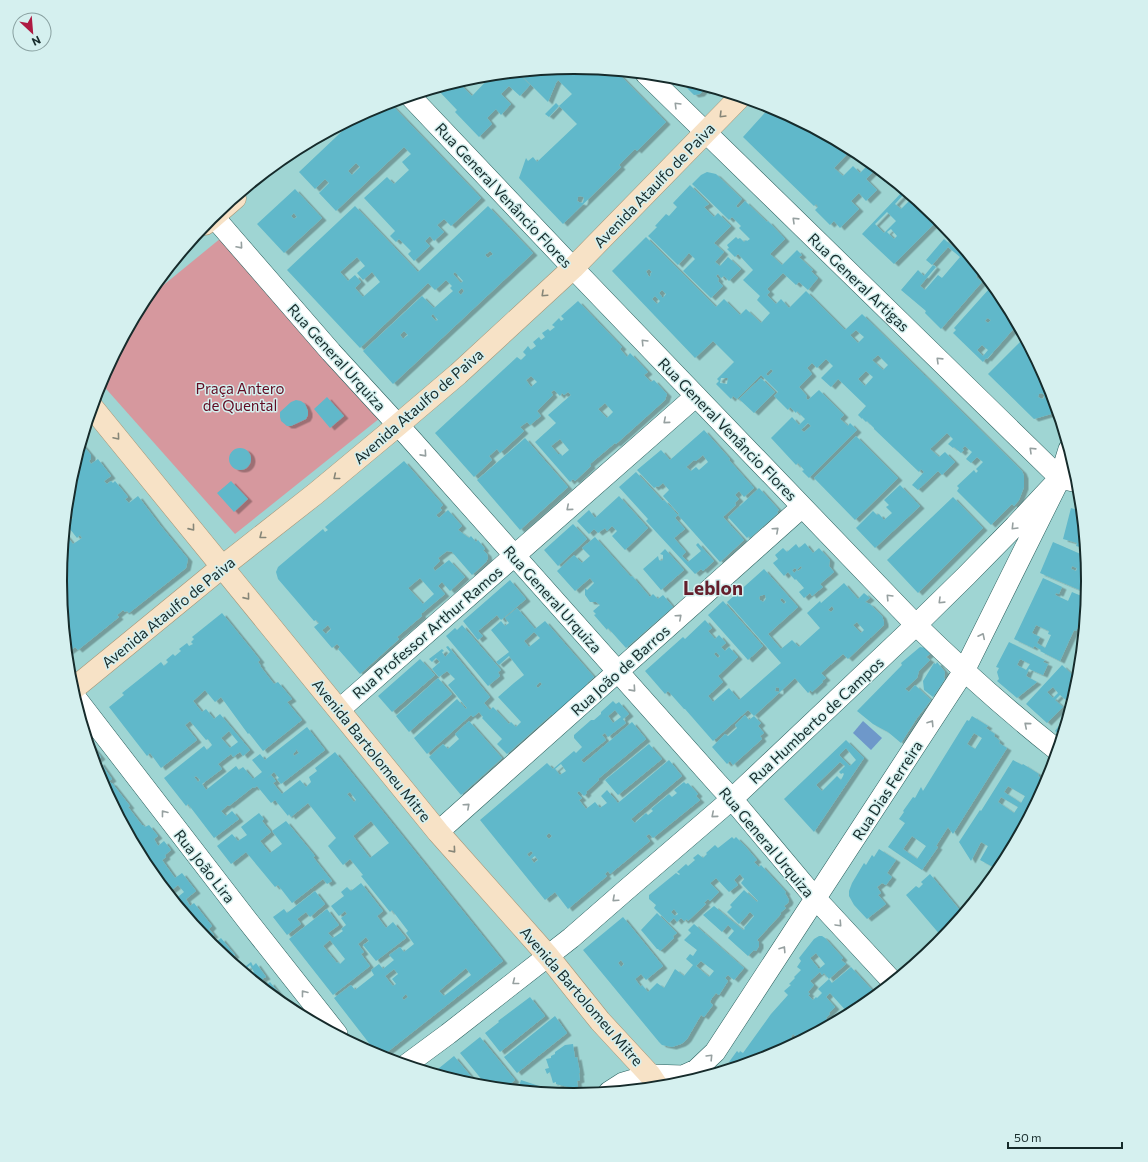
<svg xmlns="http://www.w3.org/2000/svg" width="1148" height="1162" viewBox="0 0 1148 1162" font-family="Commissioner,sans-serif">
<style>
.green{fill:#d6989e}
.water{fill:#6e98ca}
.building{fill:#60b8ca;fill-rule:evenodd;filter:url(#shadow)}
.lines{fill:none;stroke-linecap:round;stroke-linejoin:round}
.minor-casing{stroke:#295e5c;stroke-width:22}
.major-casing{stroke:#a59577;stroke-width:23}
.minor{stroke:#fff;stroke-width:21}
.major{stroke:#f7e2c6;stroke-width:22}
.oneway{stroke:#96a0a0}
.oneway2{stroke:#868678}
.labels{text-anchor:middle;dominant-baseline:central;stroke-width:3;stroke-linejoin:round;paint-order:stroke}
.street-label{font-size:15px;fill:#162b2b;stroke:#d5f0ef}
.park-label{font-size:15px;fill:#610b22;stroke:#d5f0ef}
.district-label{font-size:19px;font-weight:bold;fill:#641e2b;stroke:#d5f0ef}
.rim{fill:none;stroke:#162b2b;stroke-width:2}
</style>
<defs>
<filter id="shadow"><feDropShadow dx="4.5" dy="2.5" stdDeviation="0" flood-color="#0004"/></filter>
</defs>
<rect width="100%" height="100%" fill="#9fd5d3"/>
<path class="green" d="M221,238L385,414L235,534L100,382L144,301Z"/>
<path class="water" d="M863,721L882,738L871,750L853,733Z"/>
<path class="building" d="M570,67L573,70L576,67L597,69L594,72L597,75L602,70L616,71L666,122L637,151L635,149L619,165L621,167L563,224L519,178L526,158L528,161L533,157L537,162L577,124L559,106L549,117L545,114L556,103L559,106L572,94L558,80L556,83L548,102L523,77L528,72L560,68L564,73ZM580,196L583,197L584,198L583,202L582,203L579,202L577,201L578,197Z
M518,73L530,85L520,96L509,86L501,94L511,104L501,115L496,109L487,118L492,124L479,137L455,112L457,110L436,88L465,80L460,84L472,96L492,75Z
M683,79L699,84L709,87L705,92L704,90L700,94L694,95L681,82Z
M389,102L481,198L451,226L444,219L437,225L444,232L434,241L430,236L425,241L430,246L414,261L408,254L411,251L399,239L396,242L390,236L395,231L364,198L387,177L394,184L409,170L402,162L411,154L404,147L336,211L319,193L329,183L325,179L315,189L299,172L356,118L378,106ZM356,163L360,167L352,175L348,171Z
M771,106L850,149L848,151L849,152L834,168L843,176L853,166L860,173L868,165L860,158L862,156L889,177L885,182L874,171L866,179L877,190L866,201L859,193L851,201L859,209L840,228L834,221L830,225L815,210L818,207L816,204L814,206L743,137Z
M707,172L716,174L742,199L736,206L738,208L745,201L767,222L768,221L785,239L770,254L782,265L797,250L802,255L799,257L813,270L811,271L818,278L808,290L799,282L796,285L783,273L767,289L770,292L767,295L776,304L781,299L789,308L806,291L845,330L862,314L1022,471L1024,476V487L1019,500L1014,506L1012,504L991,525L957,491L959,488L957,486L974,470L976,473L978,471L976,469L983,462L977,457L971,463L966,459L972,452L965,446L962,449L964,450L961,453L954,447L953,448L948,444L953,439L947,433L930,449L939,457L945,452L955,462L942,475L938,471L918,490L912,485L924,472L921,469L919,472L874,429V428L867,421L866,422L862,418V419L858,415L866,406L838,379L831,387L821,378L833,366L826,359L817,368L812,363L807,368L812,374L799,387L807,396L806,398L808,400L819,390L844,415L840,419L848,426L850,423L857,430L809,478L802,471L804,470L798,463L796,465L771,438L792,417L799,425L805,419L797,411L796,413L790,407L788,410L774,396L778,392L761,375L737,399L733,396L731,399L716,384L719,381L717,379L734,362L713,341L695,358L612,271L646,237L716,307L724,299L740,315L746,309L761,323L770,313L757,300L760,296L743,280L753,270L738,254L735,257L727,249L729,248L727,245L736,237L738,239L740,238L744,242L746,240L747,241L750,239L739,228L741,226L732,217L729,220L692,184L701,175ZM649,269L652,272L650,274L651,275L649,277L646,271ZM662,290L666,294L663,298L659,293ZM655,296L660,301L657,304L652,299ZM856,330L864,337L858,343L850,335ZM878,355L888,365L883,370L872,360ZM771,369L773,371L768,376L766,374ZM866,371L873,377L865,386L858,379ZM721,378H728L727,384L720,383ZM808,423L811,426L804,432L801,430Z
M690,185L709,204L704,207L714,217L718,213L731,226L714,243L724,252L715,262L720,266L728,257L741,269L729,281L724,276L721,278L718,274L716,276L719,279L718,281L723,286L711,298L683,271L695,259L689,253L678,265L648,236L657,227L655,226L666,214L669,216L677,207L673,203Z
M295,189L322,218L284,253L257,224ZM294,213L297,217L294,219L291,216Z
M904,190L939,219L894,264L862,234ZM905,193L911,199L901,209L895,204ZM887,212L896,221L884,233L875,224ZM891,229L897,236L894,239L887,232Z
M355,206L418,272L488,206L533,253L393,384L363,351L422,296L434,308L453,291L450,288L452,286L446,280L435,290L428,283L360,348L287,270ZM490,251L493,254L488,258L485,255ZM357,257L365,266L357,273L363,280L372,272L380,282L363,297L355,288L361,282L355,275L348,281L340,272ZM455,272L463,281L461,283L453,274ZM462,288L464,291L461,295L458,292ZM433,314L438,320L436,321L431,316ZM404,331L408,335L403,339L400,335Z
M944,239L969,261L971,259L981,271L976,277L982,282L941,329L925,313L926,311L901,290L918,270L924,276L933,265L936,267L920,286L925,290L938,275L942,278L960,257L948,247L932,265L926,260Z
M987,277L1000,294L999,295L983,281Z
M989,289L1006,303L1017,325L987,359L986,358L983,362L953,333L956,330L954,328ZM987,318L991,320L988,323L985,321ZM982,345L988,350L983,356L977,350Z
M578,301L622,347L620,349L627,357L630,353L648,372L644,375L651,382L654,380L665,392L667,394L665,400L616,444L615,443L590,464L591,466L575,481L573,479L570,482L535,442L556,423L548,415L571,395L568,392L564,395L562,393L560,396L554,390L551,392L553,395L537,411L541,416L530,425L527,422L520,427L524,431L500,453L497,449L489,456L492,460L474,477L435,433L517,357L521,360L526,355L523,352L528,346L531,350L536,346L533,342L539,337L541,340L545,337L542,333L548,329L550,331L555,327L552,325L559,318L561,321L564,319L561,316ZM531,376L537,382L531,387L526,380ZM605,403L613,412L607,418L598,409ZM560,439L569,450L562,456L561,454H558L551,446Z
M1024,338L1049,385L1055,403L1051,414L1034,419L988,374ZM1045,384L1048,386V388L1047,390L1043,388ZM1041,393L1043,394L1044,395V398L1042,399L1038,397L1039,394Z
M761,378L775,392L754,413L739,399Z
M327,397L344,416L330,428L314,409Z
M296,400L301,401L305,404L308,411V415L306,419L291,426H287L281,421L280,417V412L291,402Z
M704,430L730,459L729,460L754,488L744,497L739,491L735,495L739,499L735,503L736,505L723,517L744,540L720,562L678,515L679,514L663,496L669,490L663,483L658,487L657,486L654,488L637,470L661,450L670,460ZM703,455L708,462L699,470L696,467L691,471L686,467L694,460L696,461Z
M856,436L898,478L855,520L814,478Z
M525,438L568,487L520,530L477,480Z
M81,443L91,455V459L89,461L91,464L98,459L111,476L104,481L107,484L111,481L113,483L115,481L128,497L125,499L129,503L138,496L160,525L188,559L186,568L129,613L127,611L125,612L123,610L117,615L119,617L78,650L75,647L67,653L60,581L65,534L73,544L82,538L80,535L77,538L66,524L67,521L66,519L70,480ZM71,514L73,518L69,521L67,517Z
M229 459a11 11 0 1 1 22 0a11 11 0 1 1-22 0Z
M404,461L443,505L440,508L442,510L436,515L439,518L448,510L462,526L458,530L469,538L471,536L476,542L478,540L485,549L483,550L487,554L488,558L486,562L472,575L452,552L447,551L438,558L440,561L433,568L435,571L449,560L465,577L450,591L442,582L438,586L445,594L421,614L422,616L397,637L399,639L360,674L338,649L340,647L337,644L332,648L314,627L319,623L316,620L314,621L278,579L276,572L278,567L323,529L325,532L328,530L325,527ZM420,578L434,594L423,604L408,588ZM328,625L331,629L326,634L322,630Z
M636,472L663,501L664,500L678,515L675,518L685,529L674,538L686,552L682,556L688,562L701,551L696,545L698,543L714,561L703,571L701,569L695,574L646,521L648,519L619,487Z
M231,481L248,499L234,512L217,493Z
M900,485L920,506L875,548L856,528L873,511L877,515L879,514L884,520L892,513L886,507L889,505L884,500Z
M759,488L779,510L777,512L778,513L750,538L749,536L747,538L728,517Z
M619,496L648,528L625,550L612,536L617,531L612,526L607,531L605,528L598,533L594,529L589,534L577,521L589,510L595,518Z
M953,497L983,528L918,593L887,560Z
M1071,508L1081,511L1085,546H1083V548L1076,546L1077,543L1063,539Z
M573,524L587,539L558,566L544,550Z
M595,537L631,577L632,576L650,597L653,594L658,599L663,595L673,607L626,648L608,628L607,630L594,615L596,614L593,611L600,605L596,602H590L585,595V588L587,590L594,583L590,578L575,591L557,571L574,555L582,563L590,556L582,548Z
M1053,542L1085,556L1088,581L1087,593L1040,573ZM1072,566L1077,568L1076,571L1071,569Z
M805,543L813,553L819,548L830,560L829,566L834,572L820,584L823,587L812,596L810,593L804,598L799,592L804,588L796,579L795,580L788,572L784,576L773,563L778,559L775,555L783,548L787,552L796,544L799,548ZM801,566L802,568L798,571L797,570L794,573L792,570L795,568L797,570Z
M665,549L684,570L661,590L643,569L658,556L659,560L661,561L663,560V555L660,554Z
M764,569L798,607L768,634L781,649L792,640L799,647L820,628L807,613L820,601L821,603L844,583L858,599L864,593L870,598L865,602L870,604L882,616L884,622V625L848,659L843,654L821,673L826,678L822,681L823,682L812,692L811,690L808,693L795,678L754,716L748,710L713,741L685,709H684L668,691L665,694L645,671L683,637L685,639L705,620L712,628L708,631L715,639L719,635L726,643L721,647L725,651L729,647L738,657L718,676L723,682L708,696L713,702L729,688L739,700L781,663L727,602ZM763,595H765L766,598L765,600L763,602L760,600L759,598L760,596ZM782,598L786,602L784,604L780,600ZM832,606L834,609L831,612L828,610ZM857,622L864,630L861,633L853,625ZM716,652L720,656L718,658L714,654ZM776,687L779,688V692L775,691Z
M1043,578L1062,587L1059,594L1056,593L1055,595L1068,601L1072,592L1086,598L1085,613L1076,631L1074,630L1060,661L1040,651L1041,650L1034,646L1033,648L1014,639ZM1036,625L1049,631L1048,634L1051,635L1045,648L1037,643L1040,637L1032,633Z
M510,580L526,599L501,620L497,615L478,631L483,636L478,640L463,621Z
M723,601L763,646L748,660L708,615Z
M517,608L535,629L545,621L594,677L587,683L588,685L553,716L552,714L507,754L497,744L502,739L482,718L483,717L479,712L473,717L471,715L427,754L414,738L457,699L466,709L467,708L448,685L455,679L447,671L439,677L432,669L440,662L436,658L432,662L429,659L442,649L444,651L442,652L445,657L450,652L446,647L448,646L490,697L484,703L490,710L493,707L509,724L511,722L516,727L521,722L498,697L514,683L524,675L509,656L499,665L496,662L509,652L491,630L501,621L505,626L509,623L505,618ZM534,632L540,638L529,647L524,641ZM540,682L542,684L538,688L536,686Z
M222,613L260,660L258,662L261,666H260L274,684L278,682L292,699L287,702L302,720L263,751L249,733L248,734L221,697L215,702L205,690L193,701L202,712L206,709L214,719L220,714L250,750L243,756L240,752L233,757L231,754L218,764L222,769L202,784L206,790L236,766L239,770L243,767L253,779L262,772L252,760L260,754L265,760L307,727L325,750L281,784L277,779L279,778L274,772L265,780L271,775L276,781L273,783L282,794L300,780L306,787L311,782L309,777L317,771L315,768L335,752L503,961L381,1057L379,1056L334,998L351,985L355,990L374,975L371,970L379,964L383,969L394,960L389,955L400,947L404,952L414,944L406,933L408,931L392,910L390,912L361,876L363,875L350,859L343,865L328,846L336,838L308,803L291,817L289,814L288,816L275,800L271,803L257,786L254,788L253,787L229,806L228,805L221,811L226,816L232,811L239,819L214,838L188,804L186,806L164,778L204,746L207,750L212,745L208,739L206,740L190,721L185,725L197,740L161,768L150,753L147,756L109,707L124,695L122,693L161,662L164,666L168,662L166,660L173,654L175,656L181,651L179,649L187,643L189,646L193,644L191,642L194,639L192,637ZM229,731L238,742L230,748L221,738ZM296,749L299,753L294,756L293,754L296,751ZM196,776L200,780L198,782L194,777ZM350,792L356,800L354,802L347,794ZM371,821L389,843L370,858L353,836ZM466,968L471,975L444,996L439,991ZM394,969L398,974L392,979L396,984L393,986L385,976ZM406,994L408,997L404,1000L402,998Z
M462,625L501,670L498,672L500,676L488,686L446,636L455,628L457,630Z
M1009,642L1045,660L1043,662L1048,664L1043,675L1029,669L1026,676L1037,682L1017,698L997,681L999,679L997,672L999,668L996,667ZM1020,659L1030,664L1026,670L1017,665Z
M920,647L926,648L931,653L926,657L930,660L919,671L917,678L905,689L909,692L915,685L931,700L917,718L901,743L888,732L873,724L857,711L902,665L901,663Z
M420,659L435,675L392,712L378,696Z
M937,662L945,672L944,678L945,679L933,697L924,690L923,681L934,663L936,664Z
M1062,665L1078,680V682L1075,691L1066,700L1060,695L1055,700L1063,707L1047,723L1026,704ZM1053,687L1058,693L1053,698L1047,692Z
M438,678L452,694L409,732L396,716Z
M613,701L616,704L619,702L629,714L623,719L626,723L608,737L605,733L602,735L606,740L581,760L584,763L632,722L646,739L598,779L599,780L586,792L587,793L584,796L579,791L577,793L582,798L579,800L586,809L595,802L600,808L607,803L601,796L607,790L618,803L669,760L682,776L631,819L635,823L646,813L648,815L653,811L651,809L669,794L672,797L677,793L674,790L684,782L686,784L688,783L698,794L696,796L700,800L653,838L649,834L646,836L650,841L610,874L608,871L605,874L607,876L568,909L555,892L545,900L480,820L547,763L553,769L574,751L576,753L582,747L574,738V735L591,720H594L601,714V712ZM615,710L621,717L613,723L608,716ZM561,764L566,771L560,775L555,769ZM549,833L552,836L549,839L546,836ZM531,851L533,853L529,857L527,854ZM535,856L538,860L534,863L531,859Z
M1069,712L1062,736L1055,731Z
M745,715L749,720L754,716L761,723L758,726L764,733L760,736L762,739L733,765L730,761L727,764L712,747L725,734L728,736L737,728L735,725Z
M972,716L988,726L986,728L995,734L994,736L1000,741L999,743L1007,748L953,834L948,827L936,846L938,847L922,870L888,847L905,823L899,819L904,812L903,811L913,797L915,798L921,787L923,791L967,720L969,721ZM974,733L982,738L975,749L967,744ZM912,836L926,846L917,859L903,849Z
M469,721L502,758L461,795L429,757L443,744L448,749L459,739L455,734Z
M846,740L864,758L814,832L784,799ZM846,748L856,760L850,766L839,755ZM840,762L845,766L839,772L841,774L843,773L844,774L841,780L837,776L822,791L816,785Z
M88,741L101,757L94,762L93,756Z
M649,744L662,759L618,795L605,780Z
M1013,760L1022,765L1023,764L1039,774L1038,776L1045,781L1014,832L1016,833L995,868L980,860L988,846L981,842L971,861L959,842L980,810L981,811ZM1008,786L1025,796L1021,803L1004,792ZM1001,797L1018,807L1014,813L998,802Z
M95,762L96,765L100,762L112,779L109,781L111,783H112L130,806L128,807L142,825H143L145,827L149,825L158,836L154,839L158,846L164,841L171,850L165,855L166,857L162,860L175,878L182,873L196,891L186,899L190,906L194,903L212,926L209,929L214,935L209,938L214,944L221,938L235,955L229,960L210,944L174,900L184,892L178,885L168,893L147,866L99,777Z
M259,813L264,819L262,821L271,832L260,841L270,853L282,844L272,831L286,821L315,856L313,857L332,881L327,884L323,879L292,903L278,885L275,887L246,852L231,864L217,846L232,834L238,841L247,835L241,827Z
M732,837L734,839L736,837L745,846L757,860L754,862L759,867L761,865L786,892L785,893L789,900L788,903L784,906L786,908L780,913L781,914L757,940L759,942V946L756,951L754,950L748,956L728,938L734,931L728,925L722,932L703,915L714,906L743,930L745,929L744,928L754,916L750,912L739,924L727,912L732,907L730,905L744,890L757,902L758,901L741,883L744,879L740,874L734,880L738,885L729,892L716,878L710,883L719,892L710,901L708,899L704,903L706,904L688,921L687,919L684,921L681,918L677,922L674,918L669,923L654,908L656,905L649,899V895L676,873L679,875L680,874L677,872L686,864L688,866L695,860L693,858L698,854L703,858L707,854L706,853L715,845L718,848ZM674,909L678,914L675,916L671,912Z
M879,849L896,860L887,873L892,877L886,885L882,883L877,887L881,893L878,895L886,904L867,919L854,905L849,896V891L852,883L864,863L866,865L872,855L874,857Z
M930,874L963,914L955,923L954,921L951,924L953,926L942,937L906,895L916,886L919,888L923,884L921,882Z
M361,883L383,911L377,916L386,928L393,922L406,938L376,961L363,945L369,941L366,937L358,944L364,952L361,954L370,966L333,995L289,939L327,909L339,925L328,933L333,938L343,931L341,929L346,925L341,918L347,914L345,911L339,916L331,906L344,896L341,892L347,887L351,891ZM330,940L345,959L340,964L338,962L337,963L323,946Z
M315,891L325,904L310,917L306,912L297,919L301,924L287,935L273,917L284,909L287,913Z
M657,913L677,933L673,936L674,938L660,951L658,949H657L641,930Z
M623,917L663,966L646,980L641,974L635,979L641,987L642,985L648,992L657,983L664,988L675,969L684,976L693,965L686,959L690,954L693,956L697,950L684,940L691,933L688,930L694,924L744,968L734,980L728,975L725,978L728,981L719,995L716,993L712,998L710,1002L713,1005L704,1017L701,1015L687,1039L684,1042L681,1044L672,1047L662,1045L659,1042L583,950ZM621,960L624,964L621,967L618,963ZM701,961L714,971L709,977L696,966Z
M819,936H822L825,938L843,958L841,960L846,964L829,979L824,973L822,975L820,972L810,981L814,985L808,992L810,994L808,995L813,1000L816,997L817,998L822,993L818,989L829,979L832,983L851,967L873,991L848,1013L830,993L826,997L835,1007L829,1013L830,1014L826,1018L827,1019L820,1026L823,1028L800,1040L793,1034L791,1037L795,1041L792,1044L770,1056L727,1069L731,1063L729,1062L737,1051L739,1053L740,1051L743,1053L771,1014L788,995L784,991L791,985L789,984L795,978L794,977L801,970L797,967L801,961L799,958L814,939ZM816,953L825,964L819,969L810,958Z
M251,962L253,966L256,963L266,977L262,979L266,985L270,982L282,997L278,1000L248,976L254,972L250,965L243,971L241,970Z
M530,997L545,1016L500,1052L485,1033L499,1022L498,1021Z
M555,1016L567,1033L517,1073L504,1057Z
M480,1037L515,1080L505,1088L487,1086L460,1053Z
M573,1044L575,1058L577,1057L580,1073H579L580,1080L577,1081L578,1087L572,1088L556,1084V1082L553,1083L550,1072L547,1074L545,1069L549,1068L546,1059L551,1058V1056L555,1054V1052L565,1045Z
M454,1056L479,1086L473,1085L466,1083L464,1081L463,1082L433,1073Z
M521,1080L560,1093V1094L518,1089Z"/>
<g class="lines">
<defs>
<path id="minor" d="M646,74L1060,478L1078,482
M410,96L573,268L916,625C961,669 1008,711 1057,750
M213,216L331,352L409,437L718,784L732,799L816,899L892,981
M75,697L247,920L337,1034
M339,710L696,396
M438,832L802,507
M406,1065L448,1034L571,938L626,890L732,799L916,625L966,576L1015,526L1060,478
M609,1092L623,1083L650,1075L683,1076L696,1070L715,1052L964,671L1060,478L1069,449"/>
<path id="major" d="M205,224L235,198
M92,407L438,832L548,956L600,1021L650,1075L658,1087
M72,690L222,567L315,494L398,425L458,374L573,268L740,97"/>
</defs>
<use href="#minor" class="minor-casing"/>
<use href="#major" class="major-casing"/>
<use href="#minor" class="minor"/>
<use href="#major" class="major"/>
</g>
<defs><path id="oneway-chevron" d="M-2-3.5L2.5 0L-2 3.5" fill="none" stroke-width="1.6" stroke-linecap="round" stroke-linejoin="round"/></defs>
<g class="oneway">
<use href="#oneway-chevron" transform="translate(677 105) rotate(-135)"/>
<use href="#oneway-chevron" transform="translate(795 220) rotate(-136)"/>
<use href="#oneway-chevron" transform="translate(240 246) rotate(49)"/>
<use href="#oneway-chevron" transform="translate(644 342) rotate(-134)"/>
<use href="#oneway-chevron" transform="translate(939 360) rotate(-136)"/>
<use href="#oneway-chevron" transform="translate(666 421) rotate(139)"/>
<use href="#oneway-chevron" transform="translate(1032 450) rotate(-136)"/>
<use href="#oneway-chevron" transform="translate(424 454) rotate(48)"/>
<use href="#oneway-chevron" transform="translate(569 508) rotate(139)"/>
<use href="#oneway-chevron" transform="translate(1014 527) rotate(134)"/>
<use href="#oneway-chevron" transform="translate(776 530) rotate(-42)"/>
<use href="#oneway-chevron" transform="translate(889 597) rotate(-134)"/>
<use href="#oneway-chevron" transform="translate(941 601) rotate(136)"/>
<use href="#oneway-chevron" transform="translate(679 617) rotate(-42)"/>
<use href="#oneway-chevron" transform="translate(982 636) rotate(-64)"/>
<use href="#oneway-chevron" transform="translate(633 689) rotate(48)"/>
<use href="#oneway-chevron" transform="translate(931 723) rotate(-57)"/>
<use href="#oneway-chevron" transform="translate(1027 725) rotate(-140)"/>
<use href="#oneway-chevron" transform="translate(467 806) rotate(-42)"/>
<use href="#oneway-chevron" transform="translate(164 813) rotate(-128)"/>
<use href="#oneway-chevron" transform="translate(714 815) rotate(139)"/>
<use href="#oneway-chevron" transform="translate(615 899) rotate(138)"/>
<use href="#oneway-chevron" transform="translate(839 924) rotate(47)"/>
<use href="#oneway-chevron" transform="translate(783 949) rotate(-57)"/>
<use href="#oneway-chevron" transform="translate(515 982) rotate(142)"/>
<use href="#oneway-chevron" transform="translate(304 993) rotate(-128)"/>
<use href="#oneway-chevron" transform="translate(710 1057) rotate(-46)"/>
</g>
<g class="oneway2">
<use href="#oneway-chevron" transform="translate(722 115) rotate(135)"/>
<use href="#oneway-chevron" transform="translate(544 294) rotate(137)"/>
<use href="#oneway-chevron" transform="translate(117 437) rotate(50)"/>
<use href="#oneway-chevron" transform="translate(336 477) rotate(141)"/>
<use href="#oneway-chevron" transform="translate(192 528) rotate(51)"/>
<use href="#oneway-chevron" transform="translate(262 536) rotate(142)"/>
<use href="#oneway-chevron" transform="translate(247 597) rotate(51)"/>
<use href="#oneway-chevron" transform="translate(453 850) rotate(49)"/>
</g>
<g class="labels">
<g class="street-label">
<text transform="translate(654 185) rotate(-46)">Avenida Ataulfo de Paiva</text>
<text transform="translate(504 195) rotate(47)">Rua General Venâncio Flores</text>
<text transform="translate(859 282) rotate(44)">Rua General Artigas</text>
<text transform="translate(337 357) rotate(48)">Rua General Urquiza</text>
<text transform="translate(418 406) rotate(-41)">Avenida Ataulfo de Paiva</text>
<text transform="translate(728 429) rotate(46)">Rua General Venâncio Flores</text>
<text transform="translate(553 599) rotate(48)">Rua General Urquiza</text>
<text transform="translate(168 612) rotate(-39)">Avenida Ataulfo de Paiva</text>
<text transform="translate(427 632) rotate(-41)">Rua Professor Arthur Ramos</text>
<text transform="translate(620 670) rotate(-42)">Rua João de Barros</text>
<text transform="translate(816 720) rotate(-43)">Rua Humberto de Campos</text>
<text transform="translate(372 750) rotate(51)">Avenida Bartolomeu Mitre</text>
<text transform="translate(887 790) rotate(-57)">Rua Dias Ferreira</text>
<text transform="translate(767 842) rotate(50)">Rua General Urquiza</text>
<text transform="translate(205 866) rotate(52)">Rua João Lira</text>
<text transform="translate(582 996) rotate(49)">Avenida Bartolomeu Mitre</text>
</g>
<g class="park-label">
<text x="240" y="388">Praça Antero<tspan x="240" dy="17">de Quental</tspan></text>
</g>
<g class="district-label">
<text x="713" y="587">Leblon</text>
</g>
</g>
<path d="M0 0H1148V1162H0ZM67 581a507 507 0 1 1 1014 0a507 507 0 1 1-1014 0Z" fill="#d5f0ef" fill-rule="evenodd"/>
<path class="rim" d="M67 581a507 507 0 1 1 1014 0a507 507 0 1 1-1014 0Z"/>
<g transform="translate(32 32) rotate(154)"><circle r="19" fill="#d5f0ef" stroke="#89a1a1"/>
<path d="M0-3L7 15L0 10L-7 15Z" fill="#ae1a42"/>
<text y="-6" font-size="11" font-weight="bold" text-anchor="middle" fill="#162b2b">N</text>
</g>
<path d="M1008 1142v6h114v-6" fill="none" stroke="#162b2b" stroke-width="2"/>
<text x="1014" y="1142" font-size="12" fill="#162b2b" stroke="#d5f0ef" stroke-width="3" paint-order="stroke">50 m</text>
</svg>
